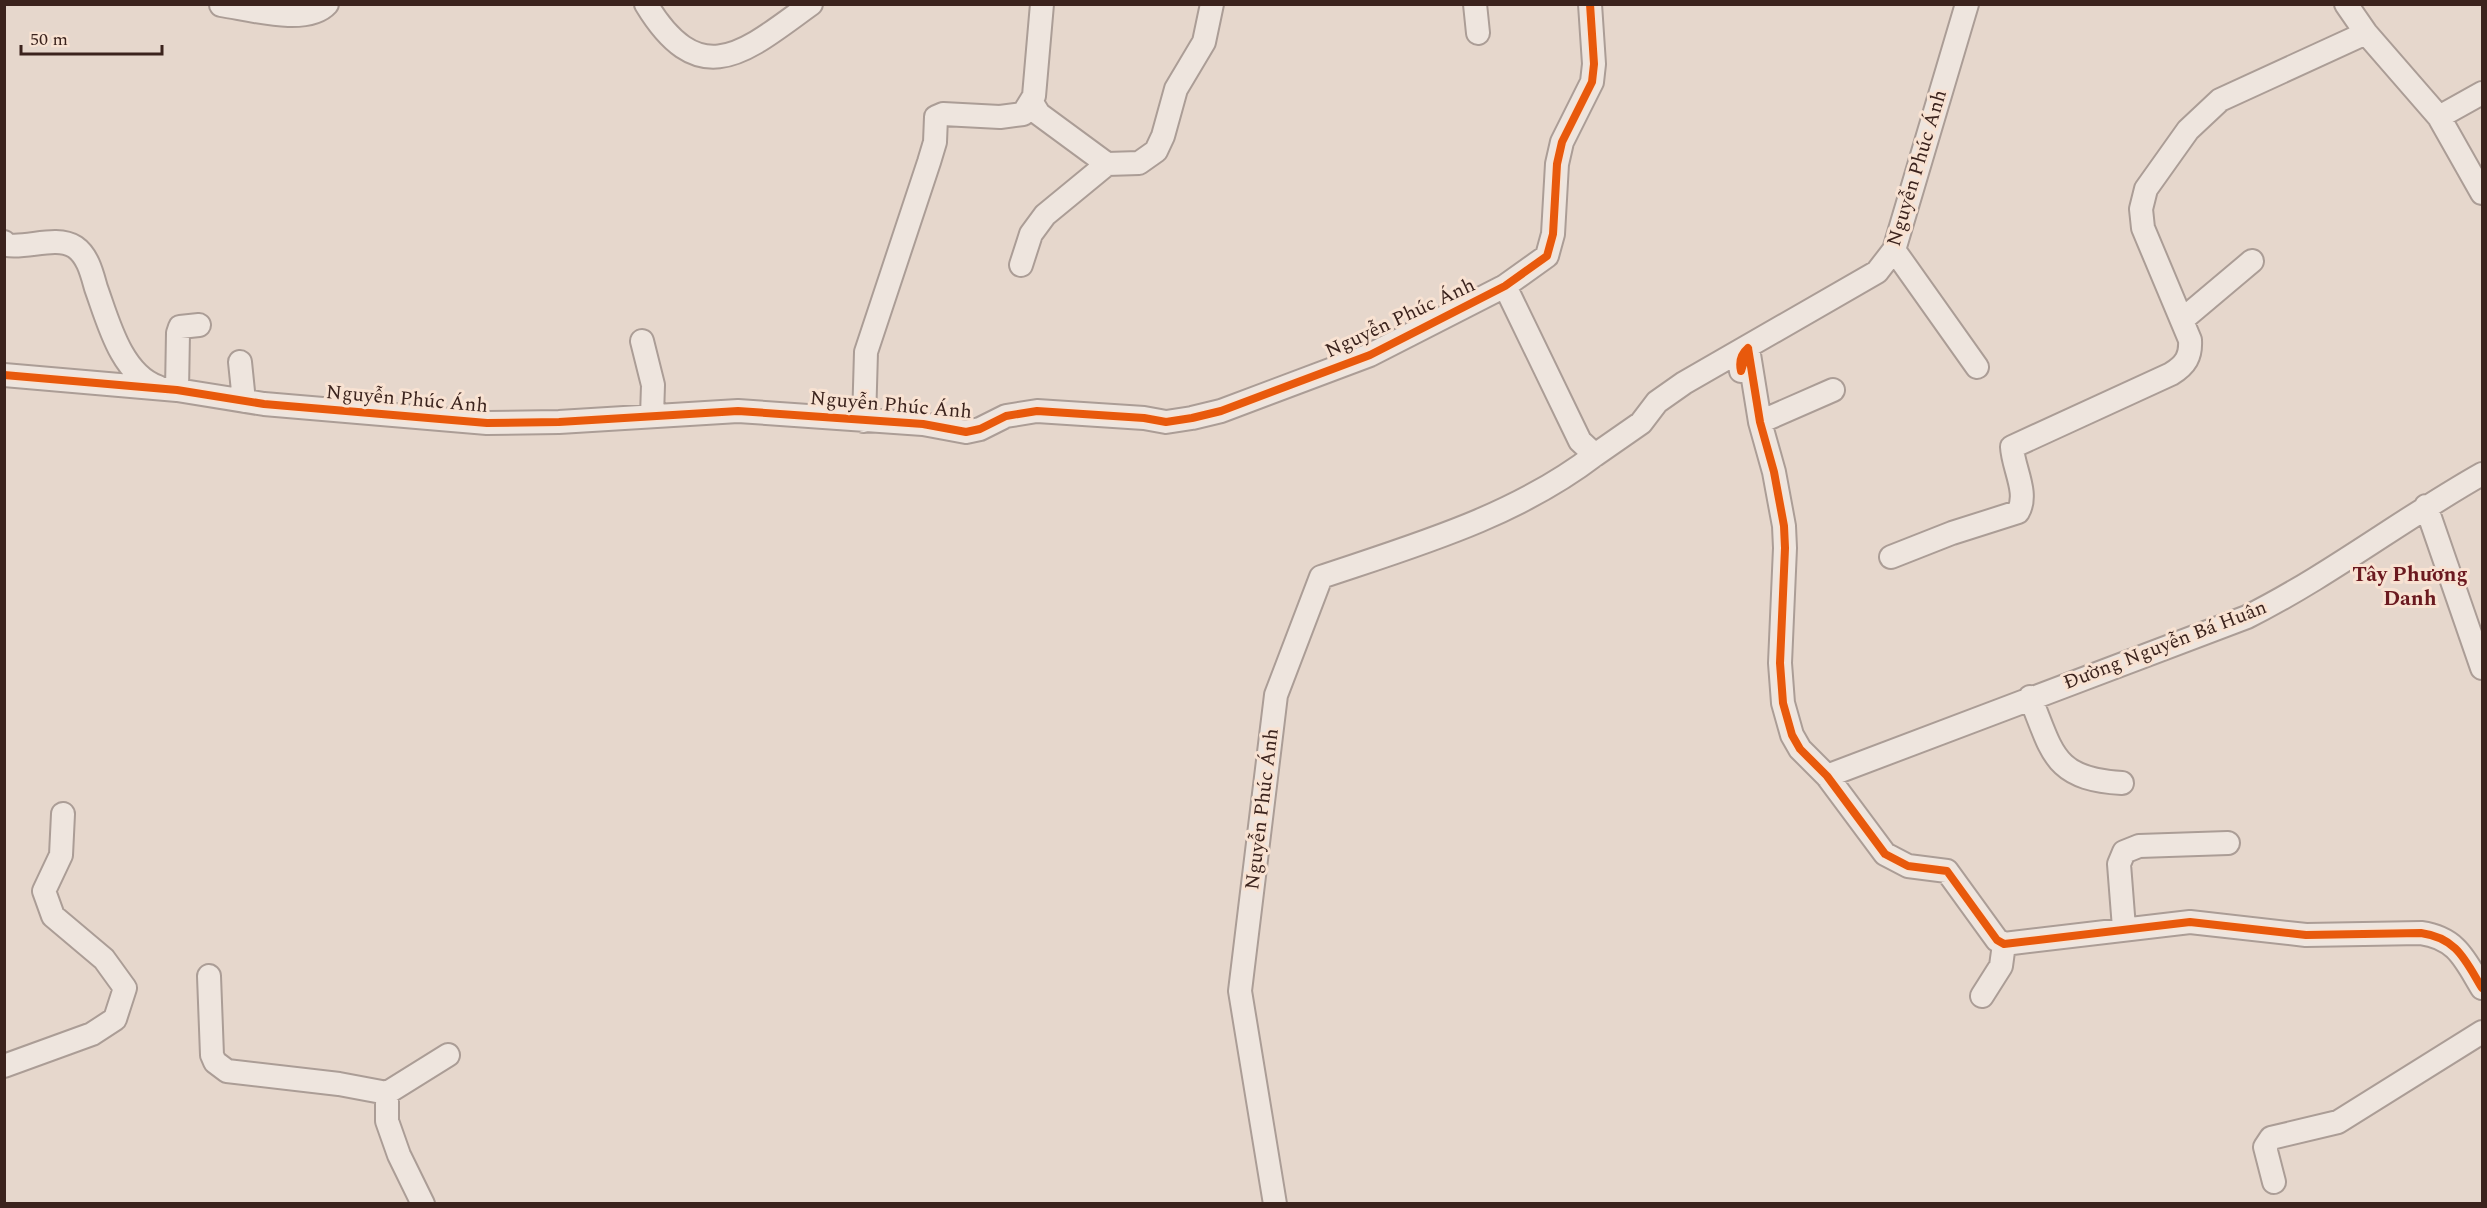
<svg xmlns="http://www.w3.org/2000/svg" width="2487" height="1208" viewBox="0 0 2487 1208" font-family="Spectral,serif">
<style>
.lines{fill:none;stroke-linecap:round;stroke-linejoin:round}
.minor-casing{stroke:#ab9d96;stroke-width:26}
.minor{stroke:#eee5de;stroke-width:22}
.cycleway-casing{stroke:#f8e2d2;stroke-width:11}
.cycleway{stroke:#e8590c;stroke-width:8}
.labels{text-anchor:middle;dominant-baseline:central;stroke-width:6;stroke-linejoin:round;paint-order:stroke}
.street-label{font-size:20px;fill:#3b231d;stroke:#f8e2d2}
.neighbourhood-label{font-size:21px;font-weight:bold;fill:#6b191f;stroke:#f8e2d2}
</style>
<rect width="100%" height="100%" fill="#e6d7cc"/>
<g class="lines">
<defs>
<path id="minor" d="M646,4C701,95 747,50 811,4
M1475,4L1478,33
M2346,4L2366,33L2439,117L2482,193
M221,5C249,9 307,26 327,4
M1031,101L1039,114L1107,164
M2439,117L2482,93
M4,242L6,245C27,249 56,235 75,247C88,256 92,274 96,288C108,321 121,374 158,387
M1894,250L1977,367
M1021,265L1031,234L1045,215L1107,164L1139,163L1156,151L1163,136L1176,89L1204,42L1212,4
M1505,286L1580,441L1595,455L1641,423L1657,402L1684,383L1877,272L1894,250L1967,4
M2182,320L2252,261
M642,341L653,385L652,416
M1748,348C1741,354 1739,362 1741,371L1748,348L1760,422L1774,472L1784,526L1785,548L1780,663L1783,703L1792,735L1800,749L1827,776L1885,854L1908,866L1947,871L1997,940L2004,944L2190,922L2306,935L2421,933C2457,938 2465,960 2482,988
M240,362L244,401
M4,375L177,390L264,404L487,423L559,422L738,411L923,424L966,432L980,429L1006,416L1037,411L1144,418L1166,422L1192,418L1221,411L1370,355L1505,286L1547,256L1553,234L1557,164L1562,142L1592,82L1594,64L1590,4
M177,390L178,333L180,327L199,325
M864,421L866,352L929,162L935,142L936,117L943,114L1000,117L1023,114L1034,96L1042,4
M1760,422L1833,390
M2426,506L2482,668
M1891,557L1952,533L2018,512C2029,493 2013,468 2012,447L2171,374C2186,365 2191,356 2190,340L2143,228L2141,209L2146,189L2188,130L2220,100L2366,33
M2030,697C2053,753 2053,779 2122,783
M1827,776L2247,617C2329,576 2402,519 2482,474
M2124,928L2119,864L2124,852L2139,846L2228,843
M209,976L212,1055L215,1062L227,1071L339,1084L387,1093
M1982,996L2001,966L2004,944
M4,1066L92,1034L115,1019L125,988L104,959L53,916L44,891L61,855L63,814
M2274,1182L2265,1147L2271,1138L2338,1122L2482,1032
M423,1204L399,1155L387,1121V1093L448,1055
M1275,1204L1240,991L1276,695L1321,577C1416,545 1514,517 1595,455"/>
</defs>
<use href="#minor" class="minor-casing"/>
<use href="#minor" class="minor"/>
<defs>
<path id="cycleway" d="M1748,348C1741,354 1739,362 1741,371L1748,348L1760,422L1774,472L1784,526L1785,548L1780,663L1783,703L1792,735L1800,749L1827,776L1885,854L1908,866L1947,871L1997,940L2004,944L2190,922L2306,935L2421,933C2457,938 2465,960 2482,988
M4,375L177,390L264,404L487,423L559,422L738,411L923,424L966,432L980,429L1006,416L1037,411L1144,418L1166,422L1192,418L1221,411L1370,355L1505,286L1547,256L1553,234L1557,164L1562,142L1592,82L1594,64L1590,4"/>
</defs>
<use href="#cycleway" class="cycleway-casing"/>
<use href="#cycleway" class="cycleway"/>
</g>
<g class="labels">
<g class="street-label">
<text transform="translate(1917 168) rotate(-73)">Nguyễn Phúc Ánh</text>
<text transform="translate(1400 318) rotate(-25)">Nguyễn Phúc Ánh</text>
<text transform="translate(407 399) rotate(5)">Nguyễn Phúc Ánh</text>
<text transform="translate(891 405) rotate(5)">Nguyễn Phúc Ánh</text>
<text transform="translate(2165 645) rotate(-21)">Đường Nguyễn Bá Huân</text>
<text transform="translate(1262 809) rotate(-83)">Nguyễn Phúc Ánh</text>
</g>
<g class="neighbourhood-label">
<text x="2410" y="575">Tây Phương<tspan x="2410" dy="24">Danh</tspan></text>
</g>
</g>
<rect width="2487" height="1208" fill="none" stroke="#3b231d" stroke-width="12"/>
<path d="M21 45v9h141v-9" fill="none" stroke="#3b231d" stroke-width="3"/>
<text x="30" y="45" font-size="18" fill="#3b231d" stroke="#f8e2d2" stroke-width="4.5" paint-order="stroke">50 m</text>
</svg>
